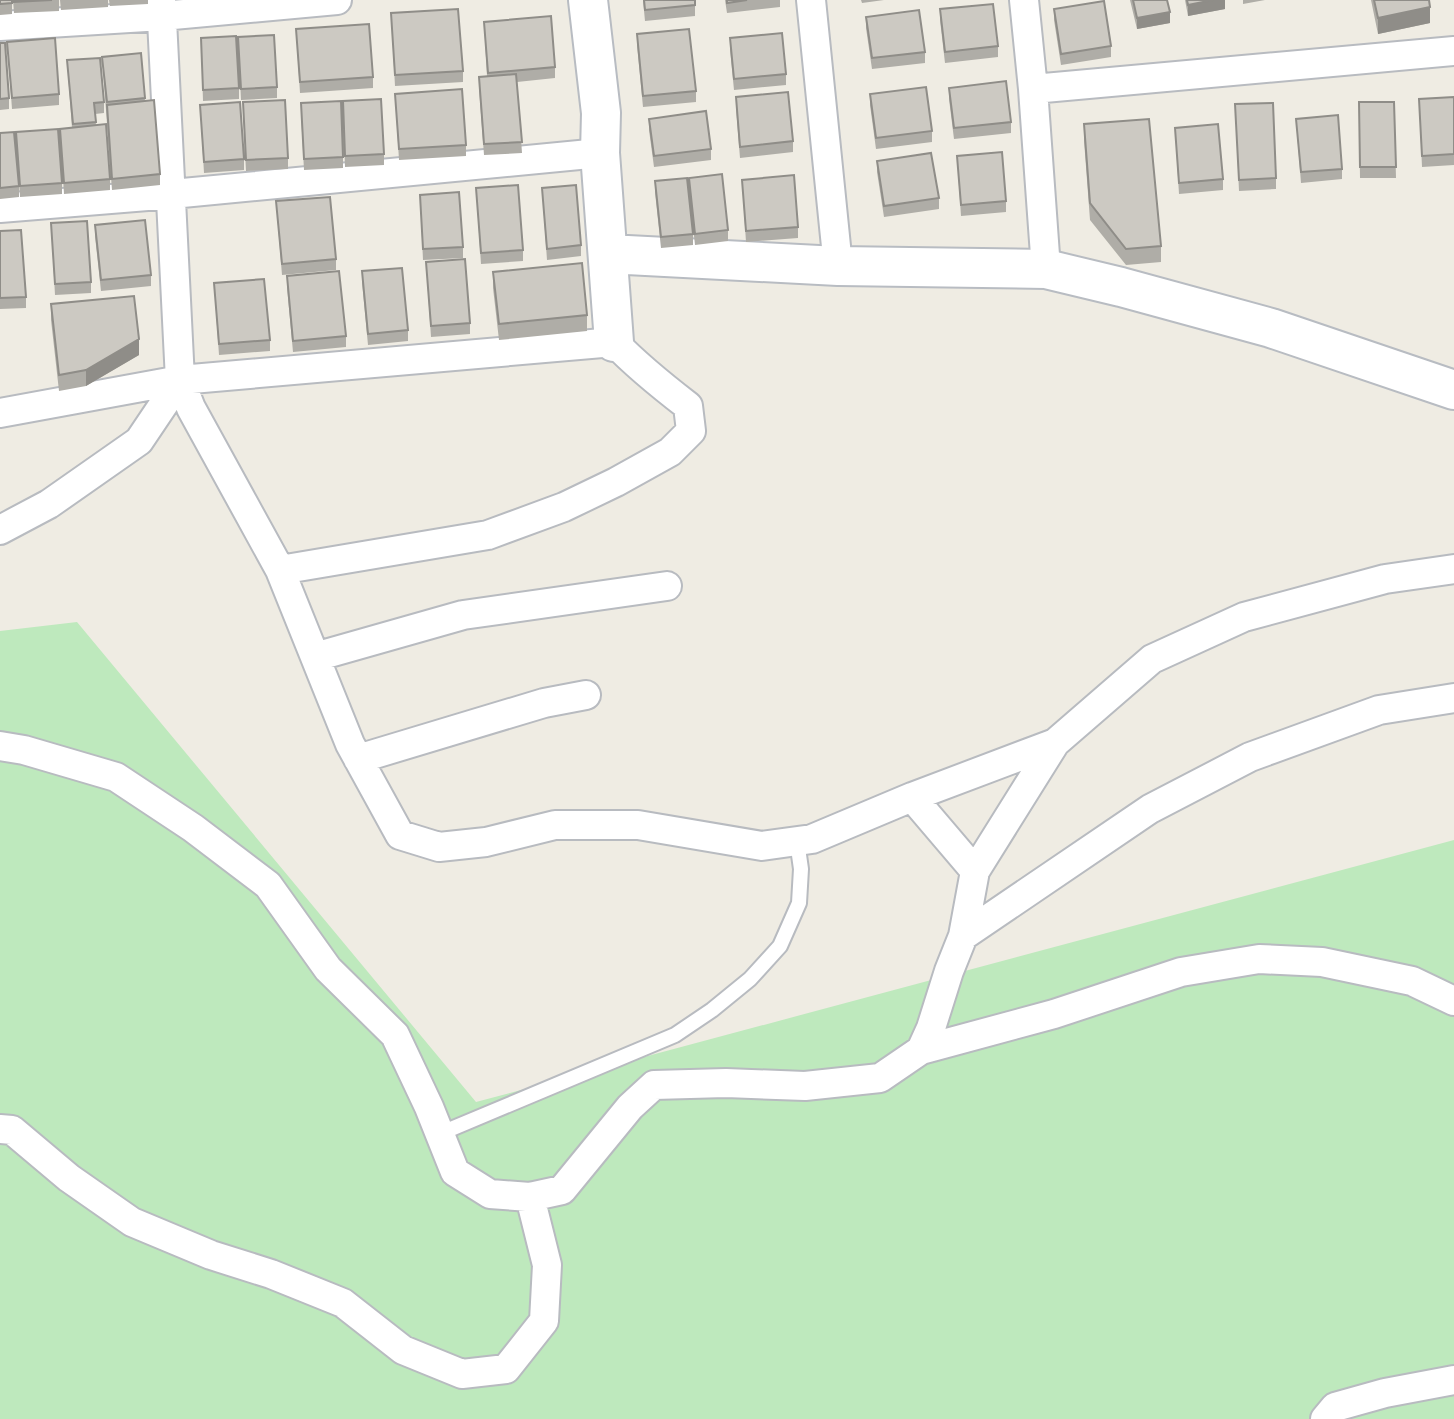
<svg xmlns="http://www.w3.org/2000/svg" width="1454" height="1419" viewBox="0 0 1454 1419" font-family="'Exo 2',sans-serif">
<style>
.green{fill:#bee9bd}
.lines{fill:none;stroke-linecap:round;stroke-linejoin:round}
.lane-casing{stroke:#b8bbc0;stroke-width:18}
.street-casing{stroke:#b8bbc0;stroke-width:32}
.secondary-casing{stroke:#b8bcc2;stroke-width:42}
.lane{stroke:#fff;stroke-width:14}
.street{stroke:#fff;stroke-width:28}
.secondary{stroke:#fff;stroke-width:38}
.wall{fill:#afada7}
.shaded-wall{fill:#8f8d88}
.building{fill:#ccc9c2;stroke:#8f8d88;stroke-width:2}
</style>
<rect width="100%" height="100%" fill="#efece3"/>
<path class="green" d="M77,622L476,1102L1454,840V1419H0V631Z"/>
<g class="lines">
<defs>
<path id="lane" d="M439,1134L675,1035L712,1010L750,979L780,946L799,903L801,869L797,841"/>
<path id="street" d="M161,0L180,380L191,408L280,570L350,744L400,835L439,847L486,842L555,825H638L762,846L812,839L912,797L1055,743
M811,0L838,266
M1024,0L1033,89L1046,269
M0,26L162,16L337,0
M1033,89L1454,51
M0,208L172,194L600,153
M0,413L180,380L614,342C637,366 662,386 688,406L691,431L670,452L616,482L564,507L488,535L280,570
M0,530L49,504L139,441L180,380
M315,657L463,615L667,586
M0,746L24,750L116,777L193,828L268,885L328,969L395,1035L429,1107L455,1172L490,1194L530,1197L562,1190L630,1107L654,1085L726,1083L805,1086L880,1078L921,1050L931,1028L949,971L963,936L975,871L1055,743L1152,659L1244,617L1385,579L1454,569
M358,759L544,703L586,695
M912,797L975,871
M963,936L1150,809L1250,757L1379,710L1454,698
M921,1050L1054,1014L1181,972L1259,959L1322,962L1412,981L1454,1001
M0,1129L12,1130L69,1178L132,1222L211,1255L271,1274L343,1303L403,1350L462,1374L506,1369L544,1321L547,1265L530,1197
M1325,1419L1335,1407L1385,1393L1454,1380"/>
<path id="secondary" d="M588,0L601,113L600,153L614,342
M608,254L838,266L1046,269L1121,287L1271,328L1454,390"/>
</defs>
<use href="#lane" class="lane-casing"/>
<use href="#street" class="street-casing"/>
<use href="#secondary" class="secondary-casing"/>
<use href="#lane" class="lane"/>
<use href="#street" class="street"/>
<use href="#secondary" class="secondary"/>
</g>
<path class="wall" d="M0,0H12V14L0,15Z
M13,0H59V11L14,13Z
M60,0H108V7L61,10Z
M109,0H148V4L110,6Z
M643,0H695V16L645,21Z
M725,0H780V7L727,13Z
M861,0H884L862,3Z
M1130,0H1167L1170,23L1137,29Z
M1185,0H1225V9L1188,16Z
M1243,0H1265L1243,4Z
M1371,0H1429L1430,23L1378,34Z
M940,9L998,46V57L945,63L940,20Z
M1054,9L1111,46V57L1061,65L1054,20Z
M391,13L463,71V82L395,86Z
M866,17L925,52V63L872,69L866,28Z
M484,22L555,67V78L517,82L522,153L484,155L479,88V77L487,76Z
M296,29L373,77V88L300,93Z
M637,34L696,91V102L643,107L637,45Z
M238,37L277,87V98L241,100Z
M201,38L239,88V99L203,101Z
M730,38L786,74V85L734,90L730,49Z
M7,42L59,94V105L12,109Z
M0,43L9,98V109L0,110Z
M141,53L145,101L160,174V185L112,190L102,57Z
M67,60L104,102V113L95,114L96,125L110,179V190L64,194L60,129L72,128Z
M949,88L1011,122V133L954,139L949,99Z
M395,94L466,145V156L399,160Z
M870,94L932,131V142L876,149L870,105Z
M736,97L793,141V152L740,158L736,108Z
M1454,97V165L1422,167L1419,99Z
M1359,102H1394L1396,178H1360Z
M1235,104L1276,178V189L1239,191Z
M200,105L244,159V170L204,173Z
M343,112L384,154V165L345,167Z
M243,113L288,158V169L246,171Z
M301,114L343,157V168L304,170Z
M649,119L711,149V160L654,167L649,130Z
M1296,119L1342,169V179L1301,183Z
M1084,124L1161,246V262L1126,265L1090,220L1084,140Z
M1175,128L1223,179V190L1179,194Z
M16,132L62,183V194L20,197Z
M0,133L19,186V197L0,199Z
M957,156L1006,201V212L961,216Z
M877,161L939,198V209L884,217L877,172Z
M689,178L728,230V241L695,245L689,189Z
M742,180L798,227V238L746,242Z
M655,181L693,234V245L661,248L655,192Z
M476,188L523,250V261L481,264Z
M542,188L581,245V256L547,260Z
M420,195L463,247V258L423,260Z
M276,201L336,259V270L282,275Z
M51,223L91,282V293L55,295Z
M95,225L151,275V286L101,291L95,236Z
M0,231L26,297V308L0,309Z
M426,262L470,323V334L431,337Z
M362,271L408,330V341L368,345L362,282Z
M493,272L587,315V331L499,340L493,288Z
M287,276L346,336V347L293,352L287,287Z
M214,283L270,340V351L219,355Z
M51,304L139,355L86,386L59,391L51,320Z"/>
<path class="shaded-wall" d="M1213,0H1225V9L1188,16V5Z
M1430,7V23L1378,34V18Z
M1170,12V23L1137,29V18Z
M139,339V355L86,386V370Z"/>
<path class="building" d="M0,0H12V3L0,4Z
M14,0H52L14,2Z
M644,0H695V5L645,10Z
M727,0H747L727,3Z
M1133,0H1167L1170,12L1137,18Z
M1187,0H1213L1188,5Z
M1374,0H1429L1430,7L1378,18Z
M1104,1L1111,46L1061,54L1054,9Z
M993,4L998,46L945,52L940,9Z
M458,9L463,71L395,75L391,13Z
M919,10L925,52L872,58L866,17Z
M551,16L555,67L488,73L484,22Z
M369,24L373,77L300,82L296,29Z
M689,29L696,91L643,96L637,34Z
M782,33L786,74L734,79L730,38Z
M274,35L277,87L241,89L238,37Z
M236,36L239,88L203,90L201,38Z
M55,38L59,94L12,98L7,42Z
M0,43H5L9,98L0,99Z
M141,53L145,98L107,102L102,57Z
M100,58L104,102L94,103L96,122L73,124L67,60Z
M516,74L522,142L484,144L479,77Z
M1006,81L1011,122L954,128L949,88Z
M926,87L932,131L876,138L870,94Z
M462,89L466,145L399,149L395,94Z
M788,92L793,141L740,147L736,97Z
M1454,97V154L1422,156L1419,99Z
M381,99L384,154L345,156L343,101Z
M154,100L160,174L112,179L107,105Z
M285,100L288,158L246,160L243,102Z
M341,101L343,157L304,159L301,103Z
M240,102L244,159L204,162L200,105Z
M1359,102H1394L1396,167H1360Z
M1273,103L1276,178L1239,180L1235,104Z
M706,111L711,149L654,156L649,119Z
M1338,115L1342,169L1301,172L1296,119Z
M1149,119L1161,246L1126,249L1090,203L1084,124Z
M106,124L110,179L64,183L60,129Z
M1218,124L1223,179L1179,183L1175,128Z
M58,129L62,183L20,186L16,132Z
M14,132L19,186L0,188V133Z
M1002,152L1006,201L961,205L957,156Z
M931,153L939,198L884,206L877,161Z
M722,174L728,230L695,234L689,178Z
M794,175L798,227L746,231L742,180Z
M687,178L693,234L661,237L655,181Z
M518,185L523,250L481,253L476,188Z
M576,185L581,245L547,249L542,188Z
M459,192L463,247L423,249L420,195Z
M330,197L336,259L282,264L276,201Z
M145,220L151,275L101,280L95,225Z
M87,221L91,282L55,284L51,223Z
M21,230L26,297L0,298V231Z
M465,259L470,323L431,326L426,262Z
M582,263L587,315L499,324L493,272Z
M402,268L408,330L368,334L362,271Z
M339,271L346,336L293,341L287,276Z
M264,279L270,340L219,344L214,283Z
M134,296L139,339L86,370L59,375L51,304Z"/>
</svg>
